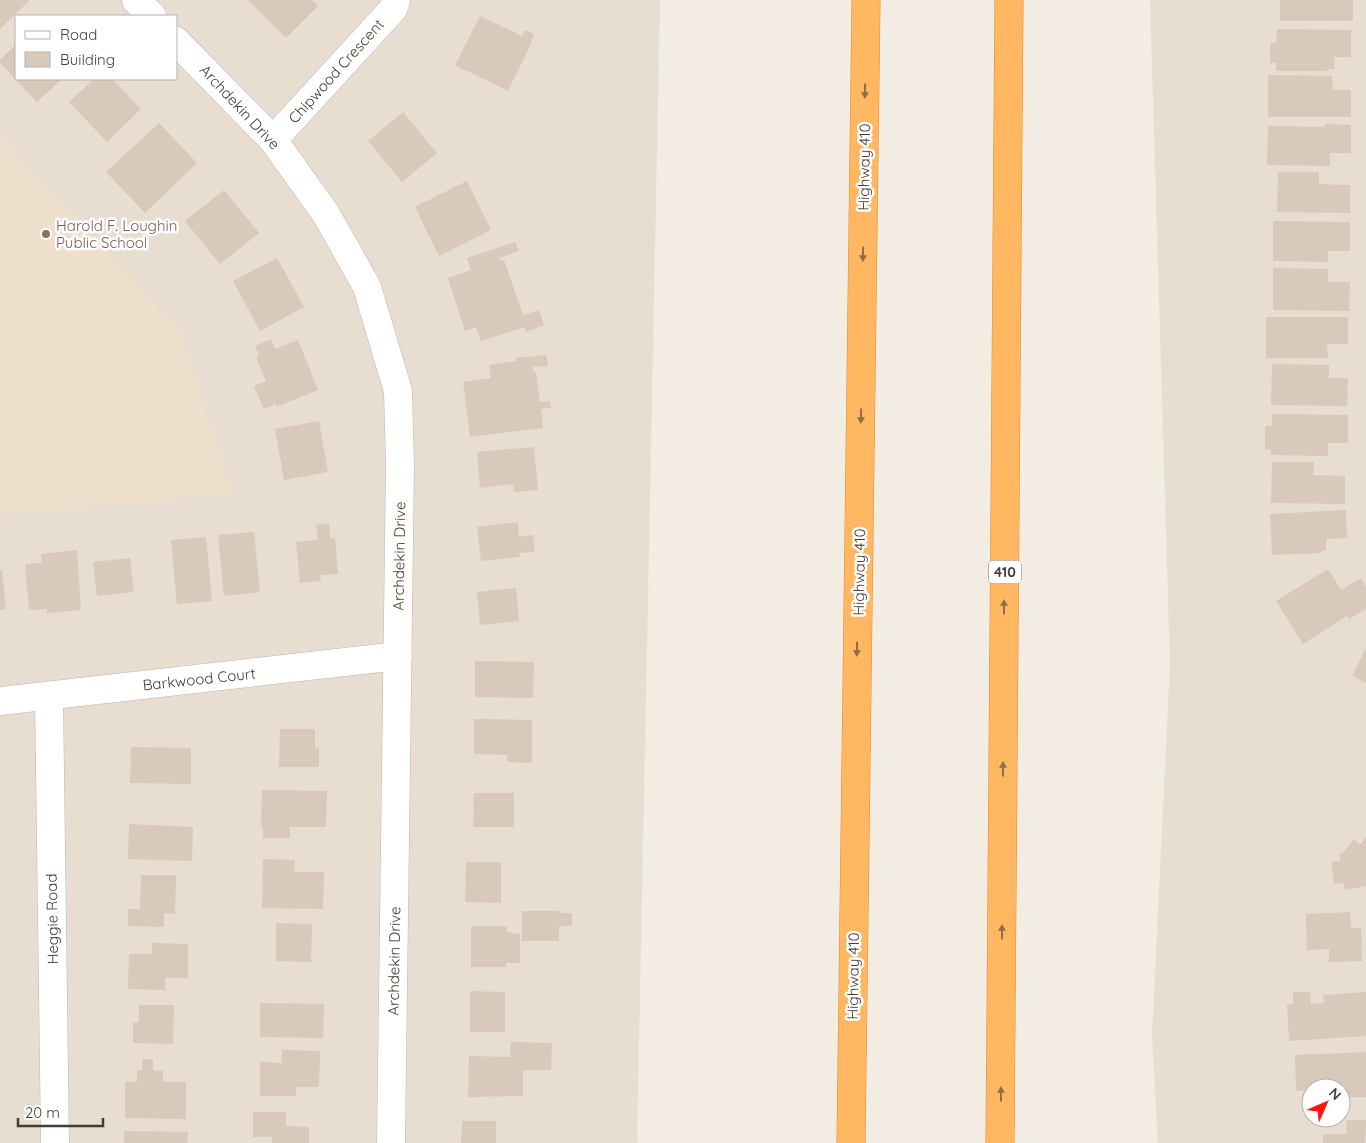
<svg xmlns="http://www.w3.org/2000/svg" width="1366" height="1143" viewBox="0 0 1366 1143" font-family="Quicksand,sans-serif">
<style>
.residential{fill:#e7ddd1;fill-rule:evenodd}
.education{fill:#eddfcc}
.building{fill:#d8c9bb}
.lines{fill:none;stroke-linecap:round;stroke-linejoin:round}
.street-casing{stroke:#c1b5a9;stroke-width:29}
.highway-casing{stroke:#e48a2c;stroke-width:29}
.street{stroke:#fff;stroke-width:28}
.highway{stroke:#ffb762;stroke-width:28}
.oneway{fill:#8f6d46}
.education-dot{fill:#8d6e63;stroke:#fff;stroke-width:2}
.labels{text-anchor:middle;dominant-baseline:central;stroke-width:5;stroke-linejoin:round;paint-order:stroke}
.shield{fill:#fff;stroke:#7d7670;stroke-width:1}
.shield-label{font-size:14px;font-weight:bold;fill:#453c33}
.street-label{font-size:15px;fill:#453c33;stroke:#fff}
.education-label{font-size:15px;fill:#785e54;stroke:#fff;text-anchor:start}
</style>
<rect width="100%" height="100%" fill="#f3ece3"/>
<path class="residential" d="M0,0H660L637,1143H0ZM16,16H176V79H16Z
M1150,0H1366V1143H1158L1152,1036L1170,664ZM1311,1088H1341V1118H1311Z"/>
<path class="education" d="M0,135L182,332L233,494L0,515Z"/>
<path class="building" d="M0,0H30L0,29Z
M248,0H312L318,6L286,38Z
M1280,0H1353V21H1280Z
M480,16L522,36L525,30L534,34L531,41L532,42L508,91L455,65Z
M1277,29L1351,30V57H1334V69H1327V71H1276V63H1270V43H1276Z
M16,44V79H62L37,102L0,63V60Z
M1268,75L1332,76L1333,90H1351V117H1268Z
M94,79H112L141,109L107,142L69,102Z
M403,112L437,153L402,182L368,141Z
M159,123L197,163L145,213L106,172Z
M1325,124L1351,125V153H1330V166L1267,165L1268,126L1325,127Z
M1278,172H1319V184L1350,185V213L1277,212Z
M467,181L491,230L439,256L415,207Z
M224,190L259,233L220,264L185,221Z
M1273,221L1350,222V251H1328V262L1273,261Z
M515,242L519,251L499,258L501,261L504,260L523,315L539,310L544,325L526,332L525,327L481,341L476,327L465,331L448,278L471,270L467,258Z
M277,258L304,307L260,331L233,281Z
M1273,268L1328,269V282H1350L1349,311L1273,310Z
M1266,317H1348V344H1327L1328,358H1266Z
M271,339L275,349L298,340L318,390L276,407V404L264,409L254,386L266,381L256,357L259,356L255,346Z
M546,355L548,366L533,367L534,373L536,372L540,402L550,401L551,408L541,409L543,428L470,437L463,382L491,378L489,365L516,361V358Z
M1272,364L1329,365V378H1348L1347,406L1271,405Z
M1272,414L1348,415V443H1328V456L1271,455V449H1265V426H1272Z
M319,421L328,472L284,480L275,429Z
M534,447L538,490L514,492L513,484L480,488L477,452Z
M1272,462H1314L1313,475L1345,476V504L1271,503Z
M1346,510L1347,538L1326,539V551H1322V553L1272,555L1270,514Z
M518,522L519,537L533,535L535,552L519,553L520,557L481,561L477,527Z
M329,523L330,539L335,538L338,574L320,575L321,581L300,583L296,542L318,540L316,525Z
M254,532L260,592L224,596L218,535Z
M206,537L212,601L177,604L171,540Z
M77,550L81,610L47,613V609L29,610L25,564L42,563L41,554Z
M130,558L134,592L97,596L93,562Z
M1328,569L1341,590L1361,578L1366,587V609L1349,619L1347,616L1303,644L1276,601Z
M0,570H2L6,609L0,610Z
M516,588L519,621L480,625L477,592Z
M1366,648V683L1352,676Z
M475,661L534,662L533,698L475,697Z
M474,719L532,720V763L507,762V755L474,754Z
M280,729H315V747L319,748V767H279Z
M131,747L191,748V784L130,783Z
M262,790L327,791L326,827H290V838H263V827L261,826Z
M474,793H514V827H473Z
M129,824L193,827L192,861L128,859Z
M1366,837V886L1345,890L1343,883L1334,884L1331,862L1340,861L1339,853L1342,854L1354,839L1360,845Z
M263,859L295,860L294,872H324L323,909L262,908Z
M466,862H501V903L465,902Z
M141,875H176L175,914L164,913V927L128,926V909H140Z
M522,911H559L560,913H572V926H559V941H522Z
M1350,912L1351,928H1361L1362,961L1329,962V949L1307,950L1306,914Z
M276,923L312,924L311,962L276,961Z
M471,926H507V932L520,934V963H506V967H471Z
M152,943L188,944V978H165V990L128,989L129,954H152Z
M470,991L505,992V1032H470Z
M1293,992H1310L1311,1004L1324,1003L1323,995L1366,992V1036L1289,1041L1287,1005L1293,1004Z
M260,1003L324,1004L323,1038L260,1037Z
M139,1005H174L173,1044L133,1043V1022H139Z
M511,1042L552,1043L551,1070H523V1096L468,1097L469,1056L510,1057Z
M282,1050L320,1051L319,1087H296V1096H260V1062L282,1063Z
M1366,1052V1097H1341V1088H1311V1090L1296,1091L1295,1055Z
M142,1059H153V1070L163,1071V1082H186V1119L125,1118V1082H137V1070H142Z
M253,1112H286V1126L309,1127V1143H272V1137H253Z
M1346,1120H1366L1365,1143H1323V1134H1347Z
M462,1121H496V1143H461Z
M124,1131L188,1132L187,1143H124Z"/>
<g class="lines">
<defs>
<path id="street" d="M136,0L152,16
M176,41L273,140L326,214L367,287L398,391L400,465L391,1143
M273,140L393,9L396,0
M49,696L55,1143
M0,701L398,656"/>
<path id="highway" d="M851,1143L866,0
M1000,1143L1009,0"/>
</defs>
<use href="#street" class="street-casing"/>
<use href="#highway" class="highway-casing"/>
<use href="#street" class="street"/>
<use href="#highway" class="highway"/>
</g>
<defs><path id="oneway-solid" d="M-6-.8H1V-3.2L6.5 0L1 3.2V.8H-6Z" transform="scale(1.25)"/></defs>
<g class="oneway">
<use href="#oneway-solid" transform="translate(865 91) rotate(91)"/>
<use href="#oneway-solid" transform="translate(863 254) rotate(91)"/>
<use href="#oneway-solid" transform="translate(861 416) rotate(91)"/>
<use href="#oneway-solid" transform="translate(1004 607) rotate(-90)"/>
<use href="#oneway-solid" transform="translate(857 649) rotate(91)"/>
<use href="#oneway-solid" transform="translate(1003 769) rotate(-90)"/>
<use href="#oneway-solid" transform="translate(1002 932) rotate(-90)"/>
<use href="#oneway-solid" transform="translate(1001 1094) rotate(-90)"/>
</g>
<circle class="education-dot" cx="46" cy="234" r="5"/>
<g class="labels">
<rect class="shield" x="989" y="560.5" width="32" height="23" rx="4"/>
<g class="shield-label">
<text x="1005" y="572">410</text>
</g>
<g class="street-label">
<text transform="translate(336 71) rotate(-48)">Chipwood Crescent</text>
<text transform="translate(240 107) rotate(47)">Archdekin Drive</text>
<text transform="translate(864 167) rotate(-89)">Highway 410</text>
<text transform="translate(399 556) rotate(-89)">Archdekin Drive</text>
<text transform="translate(859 572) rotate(-89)">Highway 410</text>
<text transform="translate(199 679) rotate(-6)">Barkwood Court</text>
<text transform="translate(52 919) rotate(-91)">Heggie Road</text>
<text transform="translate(394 961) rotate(-89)">Archdekin Drive</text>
<text transform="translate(853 976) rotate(-89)">Highway 410</text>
</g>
<g class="education-label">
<text x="56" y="225">Harold F. Loughin<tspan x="56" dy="17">Public School</tspan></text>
</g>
</g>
<rect x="15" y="15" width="162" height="65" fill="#ffffff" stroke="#b5b1ad"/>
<rect x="25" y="31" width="25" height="8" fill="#ffffff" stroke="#b5b1ad"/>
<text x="60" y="40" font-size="15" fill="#453c33">Road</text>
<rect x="25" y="52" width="25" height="15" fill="#d8c9bb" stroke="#b5b1ad"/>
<text x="60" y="65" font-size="15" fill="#453c33">Building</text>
<g transform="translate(1326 1103) rotate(45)"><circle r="24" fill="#ffffff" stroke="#b5b1ad"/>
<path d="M0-4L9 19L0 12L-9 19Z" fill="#ff150e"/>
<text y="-8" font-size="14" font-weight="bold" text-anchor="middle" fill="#453c33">N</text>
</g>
<path d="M18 1118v8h85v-8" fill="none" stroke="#453c33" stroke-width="2.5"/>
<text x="25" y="1118" font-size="15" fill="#453c33" stroke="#ffffff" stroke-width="4" paint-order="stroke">20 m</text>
</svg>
